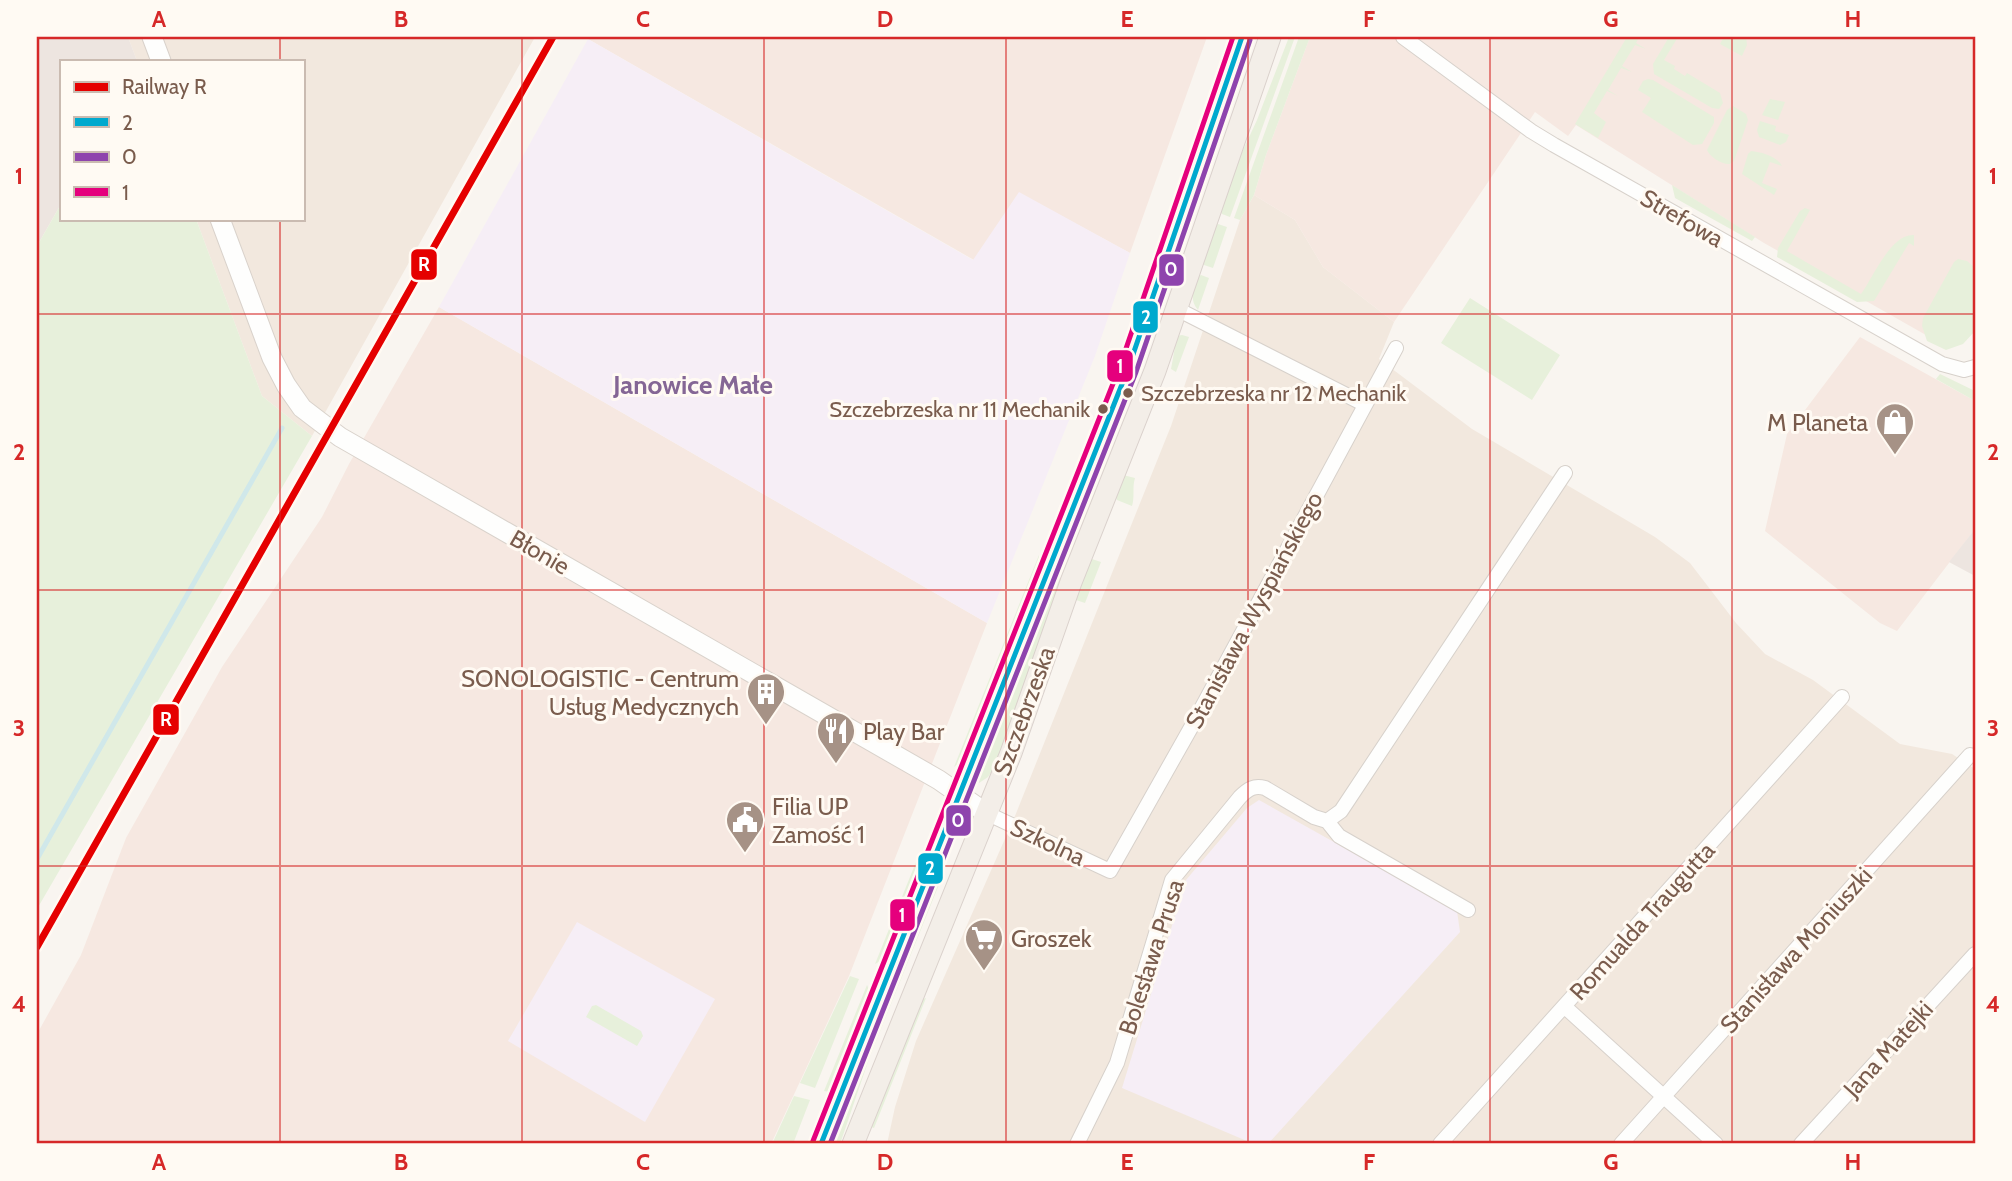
<svg xmlns="http://www.w3.org/2000/svg" width="2012" height="1181" viewBox="0 0 2012 1181" font-family="Cabin,sans-serif">
<style>
.residential{fill:#f2e8de}
.commercial{fill:#f6e8e1}
.industrial{fill:#ede5e0}
.education{fill:#f6eef6}
.green{fill:#e7f0db}
.lines{fill:none;stroke-linecap:round;stroke-linejoin:round}
.stream{stroke:#d0e8ea;stroke-width:5}
.street-casing{stroke:#d7d1cb;stroke-width:16}
.secondary-casing{stroke:#d9d2cb;stroke-width:21}
.primary-casing{stroke:#dad1cc;stroke-width:23}
.street{stroke:#fefefd;stroke-width:14}
.secondary{stroke:#fefefd;stroke-width:19}
.primary{stroke:#f3eee8;stroke-width:21}
.bus-1-casing{stroke:#fffaf3;stroke-width:10}
.bus-2-casing{stroke:#fffaf3;stroke-width:10}
.bus-3-casing{stroke:#fffaf3;stroke-width:10}
.bus-1{stroke:#00a9ce;stroke-width:5}
.bus-2{stroke:#8e44ad;stroke-width:5}
.bus-3{stroke:#e5007d;stroke-width:5}
.rail-1-casing{stroke:#fffaf3;stroke-width:12}
.rail-1{stroke:#e50000;stroke-width:7}
.grid{fill:none;stroke:#d62828;stroke-width:2;stroke-opacity:0.55}
.bus-dot{fill:#7a5c4d;stroke:#fffaf3;stroke-width:2.5}
.labels{text-anchor:middle;dominant-baseline:central;stroke-width:6;stroke-linejoin:round;paint-order:stroke}
.bus-label{font-size:22px;fill:#7a5c4d;stroke:#fffaf3;text-anchor:start}
.street-label{font-size:24px;fill:#7a5c4d;stroke:#fffaf3}
.poi-label{font-size:24px;fill:#7a5c4d;stroke:#fffaf3;text-anchor:start}
.neighbourhood-label{font-size:26px;font-weight:bold;fill:#846695;stroke:#fffaf3}
.line-badge{stroke:#fffaf3;stroke-width:2.5}
.badge-label{font-size:19px;text-anchor:middle;font-weight:bold;fill:#fff}
.neatline{fill:none;stroke:#d62828;stroke-width:2.5}
.grid-label{font-size:23px;text-anchor:middle;font-weight:bold;fill:#d62828}
</style>
<rect width="100%" height="100%" fill="#f9f5f0"/>
<path class="residential" d="M128,37H535L312,436L262,396L196,219H303V61H137Z
M1254,195L1295,220L1323,267L1394,322L1379,359L1472,429L1655,537L1690,563L1736,623L1765,654L1813,680L1900,744L1952,754L1975,769V1144H887L895,1107L916,1041L1015,816L1122,548L1171,426L1240,220Z"/>
<path class="commercial" d="M590,37H1207L1130,253L1019,193L974,260L588,39Z
M1310,37H1975V325L1947,347L1764,243L1576,125L1568,136L1535,112L1394,322L1323,267L1295,220L1254,195L1266,155Z
M439,307L987,623L849,976L771,1144H37V1034L81,955L126,838L222,667L322,517L349,464Z
M1860,337L1975,401V529L1897,631L1880,623L1765,531L1787,434Z"/>
<path class="industrial" d="M37,37H128L137,61H61V204L37,246Z
M1975,529V576L1949,562Z"/>
<path class="education" d="M588,39L973,260L1019,192L1130,253L1095,356L987,623L439,307Z
M1259,800L1457,911L1460,932L1268,1144H1254L1122,1088L1186,880L1247,808Z
M577,922L715,999L645,1122L508,1041Z"/>
<path class="green" d="M1289,37H1295L1230,217L1222,214L1220,210L1231,176L1257,120Z
M1299,37H1310L1266,155L1254,195L1240,220L1234,218Z
M1627,37H1639L1636,43L1646,49L1635,45L1622,66L1632,72L1621,68L1608,90L1618,96L1607,91L1594,113L1606,122L1598,138L1575,124Z
M1669,37H1678L1664,60L1675,66L1674,69L1685,76L1687,73L1720,93L1723,103L1719,109L1712,108L1654,74L1653,64Z
M1724,37H1746L1747,45L1742,56L1720,44Z
M1648,79L1653,80L1714,117V123L1702,144L1693,145L1642,112L1651,98L1638,90L1643,81Z
M1770,99L1785,102L1778,120L1762,115Z
M1733,106L1746,114L1748,120L1734,161L1730,164C1722,165 1710,157 1707,150L1727,110Z
M1760,121L1776,126L1775,131L1789,135L1786,142L1780,145L1759,137L1757,130Z
M1751,151C1761,152 1777,156 1782,166L1770,162L1762,183L1777,189L1774,195L1742,174L1748,154Z
M1672,185L1755,237L1752,241L1675,198Z
M61,204V219H196L262,396L312,436L37,909V246Z
M1805,208L1810,210L1787,251L1861,294C1873,278 1891,233 1914,235V246L1909,243L1874,301L1857,302L1777,257L1778,248L1800,211Z
M1218,224L1227,227L1213,268L1204,265L1203,261L1214,226Z
M1958,259L1967,261L1975,268V331L1963,344L1946,350L1927,341L1922,326L1923,318L1954,262Z
M1201,275L1209,278L1198,310C1189,299 1193,289 1197,277Z
M1470,298L1560,355L1532,400L1441,343Z
M1182,335L1189,337L1176,372L1171,369L1177,336Z
M1940,374L1975,391V401L1936,379Z
M1123,475L1135,478C1132,487 1135,496 1132,506L1117,500L1115,496Z
M1039,555L1040,564L965,758L954,767Z
M1092,559L1101,562L1085,603L1076,600L1075,596L1089,561Z
M1056,576H1059L1061,581L996,765L988,777L979,783L976,780Z
M916,862L923,863L882,960L875,964Z
M940,871L944,872L869,1059L840,1144H831Z
M850,976L859,979L815,1088L800,1083Z
M867,985L871,993L830,1092L824,1091Z
M926,998L874,1128L871,1127L923,999Z
M596,1005L641,1031L643,1036L637,1046L586,1017L592,1006Z
M794,1096L810,1100L793,1144H772Z"/>
<g class="lines">
<path class="stream" d="M37,859L282,428"/>
<defs>
<path id="street" d="M1403,37L1531,131L1554,145L1942,364L1964,370L1975,367
M1177,309L1364,404
M986,813L1110,871L1193,724L1396,348
M1327,821L1341,811L1565,473
M1565,1007L1716,1144
M1077,1144L1117,1063L1172,880L1240,797C1248,789 1254,785 1265,788L1314,817L1327,821L1339,836L1468,910
M1440,1144L1842,697
M1621,1144L1970,755
M1801,1144L1975,954"/>
<path id="secondary" d="M152,37L161,61
M220,219L272,358L286,385L302,408L340,437L939,780L986,813"/>
<path id="primary" d="M821,1144L980,746L1128,369L1242,37
M853,1144L1011,753L1071,582L1155,371L1270,37"/>
</defs>
<use href="#street" class="street-casing"/>
<use href="#secondary" class="secondary-casing"/>
<use href="#primary" class="primary-casing"/>
<use href="#street" class="street"/>
<use href="#secondary" class="secondary"/>
<use href="#primary" class="primary"/>
<defs>
<path id="bus-1" d="M821,1144L1128,369L1242,37"/>
<path id="bus-2" d="M830,1144L1136,372L1250,40"/>
<path id="bus-3" d="M813,1141L1120,366L1233,37"/>
</defs>
<use href="#bus-1" class="bus-1-casing"/>
<use href="#bus-2" class="bus-2-casing"/>
<use href="#bus-3" class="bus-3-casing"/>
<use href="#bus-1" class="bus-1"/>
<use href="#bus-2" class="bus-2"/>
<use href="#bus-3" class="bus-3"/>
<defs>
<path id="rail-1" d="M37,947L553,37"/>
</defs>
<use href="#rail-1" class="rail-1-casing"/>
<use href="#rail-1" class="rail-1"/>
</g>
<path class="grid" d="M280,37V61M522,37V1144M764,37V1144M1006,37V1144M1248,37V1144M1490,37V1144M1732,37V1144M280,219V1144M37,314H1975M37,590H1975M37,866H1975"/>
<defs>
<symbol id="shop-pin" viewBox="-11 -11 22 30"><path d="M0 17L-7.5 6A9.5 9.5 0 1 1 7.5 6Z" fill="#a69286" stroke="#fffaf3"/><path d="M-5-2.5h2.3a2.7 3.5 0 0 1 5.4 0H5L5.5 6h-11ZM-1.5-2.5h3a1.5 2.3 0 0 0-3 0Z" fill="#fff"/></symbol>
<symbol id="building-pin" viewBox="-11 -11 22 30"><path d="M0 17L-7.5 6A9.5 9.5 0 1 1 7.5 6Z" fill="#a69286" stroke="#fffaf3"/><path d="M-4-6H4V6H1V3H-1V6H-4ZM-2.5-4.3h1.7v1.8h-1.7ZM.8-4.3h1.7v1.8H.8ZM-2.5-1h1.7V.8h-1.7ZM.8-1h1.7V.8H.8Z" fill="#fff"/></symbol>
<symbol id="restaurant-pin" viewBox="-11 -11 22 30"><path d="M0 17L-7.5 6A9.5 9.5 0 1 1 7.5 6Z" fill="#a69286" stroke="#fffaf3"/><path d="M-5-6h1v4h1v-4h1v4h1v-4h1v5L-1.5 .5V6h-2V.5L-5-1ZM5-6V6H3V1.5H1.5Q1.5-4 5-6Z" fill="#fff"/></symbol>
<symbol id="civic-pin" viewBox="-11 -11 22 30"><path d="M0 17L-7.5 6A9.5 9.5 0 1 1 7.5 6Z" fill="#a69286" stroke="#fffaf3"/><path d="M-.6-6.5H3V-4.5H.6V-3L4-1V1h2V6H-6V1h2V-1L-.6-3ZM-1.2 2.5V6h2.4V2.5Z" fill="#fff"/></symbol>
<symbol id="supermarket-pin" viewBox="-11 -11 22 30"><path d="M0 17L-7.5 6A9.5 9.5 0 1 1 7.5 6Z" fill="#a69286" stroke="#fffaf3"/><path d="M-6-5.5h2.5l.6 2H6L4.5 2H-2.5L-4.4-4H-6ZM-1.5 3.2a1.3 1.3 0 1 0 .1 0ZM3 3.2a1.3 1.3 0 1 0 .1 0Z" fill="#fff"/></symbol>
</defs>
<g fill-rule="evenodd">
<use href="#shop-pin" x="1873" y="400" width="44" height="60"/>
<use href="#building-pin" x="744" y="670" width="44" height="60"/>
<use href="#restaurant-pin" x="814" y="709" width="44" height="60"/>
<use href="#civic-pin" x="723" y="798" width="44" height="60"/>
<use href="#supermarket-pin" x="962" y="916" width="44" height="60"/>
</g>
<g class="bus-dot">
<circle cx="1128" cy="393" r="6"/>
<circle cx="1103" cy="409" r="6"/>
</g>
<g class="labels">
<g class="bus-label">
<text x="1141" y="393">Szczebrzeska nr 12 Mechanik</text>
<text x="1090" y="409" text-anchor="end">Szczebrzeska nr 11 Mechanik</text>
</g>
<g class="street-label">
<text transform="translate(1682 218) rotate(30)">Strefowa</text>
<text transform="translate(540 552) rotate(30)">Błonie</text>
<text transform="translate(1254 610) rotate(-62)">Stanisława Wyspiańskiego</text>
<text transform="translate(1024 711) rotate(-70)">Szczebrzeska</text>
<text transform="translate(1048 842) rotate(25)">Szkolna</text>
<text transform="translate(1642 921) rotate(-48)">Romualda Traugutta</text>
<text transform="translate(1796 950) rotate(-48)">Stanisława Moniuszki</text>
<text transform="translate(1151 957) rotate(-72)">Bolesława Prusa</text>
<text transform="translate(1888 1049) rotate(-48)">Jana Matejki</text>
</g>
<g class="poi-label">
<text x="1868" y="422" text-anchor="end">M Planeta</text>
<text x="739" y="678" text-anchor="end">SONOLOGISTIC - Centrum<tspan x="739" dy="28">Usług Medycznych</tspan></text>
<text x="863" y="731">Play Bar</text>
<text x="772" y="806">Filia UP<tspan x="772" dy="28">Zamość 1</tspan></text>
<text x="1011" y="938">Groszek</text>
</g>
<g class="neighbourhood-label">
<text x="693" y="385">Janowice Małe</text>
</g>
</g>
<g class="line-badge">
<rect x="410" y="248" width="28" height="33" rx="7" fill="#e50000"/>
<rect x="1158" y="253" width="27" height="34" rx="7" fill="#8e44ad"/>
<rect x="1132" y="300" width="27" height="34" rx="7" fill="#00a9ce"/>
<rect x="1106" y="349" width="28" height="34" rx="7" fill="#e5007d"/>
<rect x="152" y="703" width="28" height="33" rx="7" fill="#e50000"/>
<rect x="945" y="804" width="27" height="33" rx="7" fill="#8e44ad"/>
<rect x="917" y="852" width="27" height="33" rx="7" fill="#00a9ce"/>
<rect x="889" y="898" width="27" height="34" rx="7" fill="#e5007d"/>
</g>
<g class="badge-label">
<text x="424" y="271">R</text>
<text x="1171" y="276">0</text>
<text x="1146" y="324">2</text>
<text x="1120" y="373">1</text>
<text x="166" y="726">R</text>
<text x="958" y="827">0</text>
<text x="930" y="875">2</text>
<text x="902" y="922">1</text>
</g>
<rect width="2012" height="1181" fill="none" stroke="#fffaf3" stroke-width="77"/>
<rect x="60" y="60" width="245" height="161" fill="#fffaf3" stroke="#cabbb1" stroke-width="2"/>
<rect x="74" y="82" width="35" height="10" fill="#e50000" stroke="#cabbb1" stroke-width="2"/>
<text x="122" y="94" font-size="21" fill="#7a5c4d">Railway R</text>
<rect x="74" y="117" width="35" height="10" fill="#00a9ce" stroke="#cabbb1" stroke-width="2"/>
<text x="122" y="130" font-size="21" fill="#7a5c4d">2</text>
<rect x="74" y="152" width="35" height="10" fill="#8e44ad" stroke="#cabbb1" stroke-width="2"/>
<text x="122" y="164" font-size="21" fill="#7a5c4d">0</text>
<rect x="74" y="187" width="35" height="10" fill="#e5007d" stroke="#cabbb1" stroke-width="2"/>
<text x="122" y="200" font-size="21" fill="#7a5c4d">1</text>
<rect x="38" y="38" width="1936" height="1104" class="neatline"/>
<g class="grid-label">
<text x="159" y="27">A</text>
<text x="401" y="27">B</text>
<text x="643" y="27">C</text>
<text x="885" y="27">D</text>
<text x="1127" y="27">E</text>
<text x="1369" y="27">F</text>
<text x="1611" y="27">G</text>
<text x="1853" y="27">H</text>
<text x="19" y="184">1</text>
<text x="1993" y="184">1</text>
<text x="19" y="460">2</text>
<text x="1993" y="460">2</text>
<text x="19" y="736">3</text>
<text x="1993" y="736">3</text>
<text x="19" y="1012">4</text>
<text x="1993" y="1012">4</text>
<text x="159" y="1170">A</text>
<text x="401" y="1170">B</text>
<text x="643" y="1170">C</text>
<text x="885" y="1170">D</text>
<text x="1127" y="1170">E</text>
<text x="1369" y="1170">F</text>
<text x="1611" y="1170">G</text>
<text x="1853" y="1170">H</text>
</g>
</svg>
